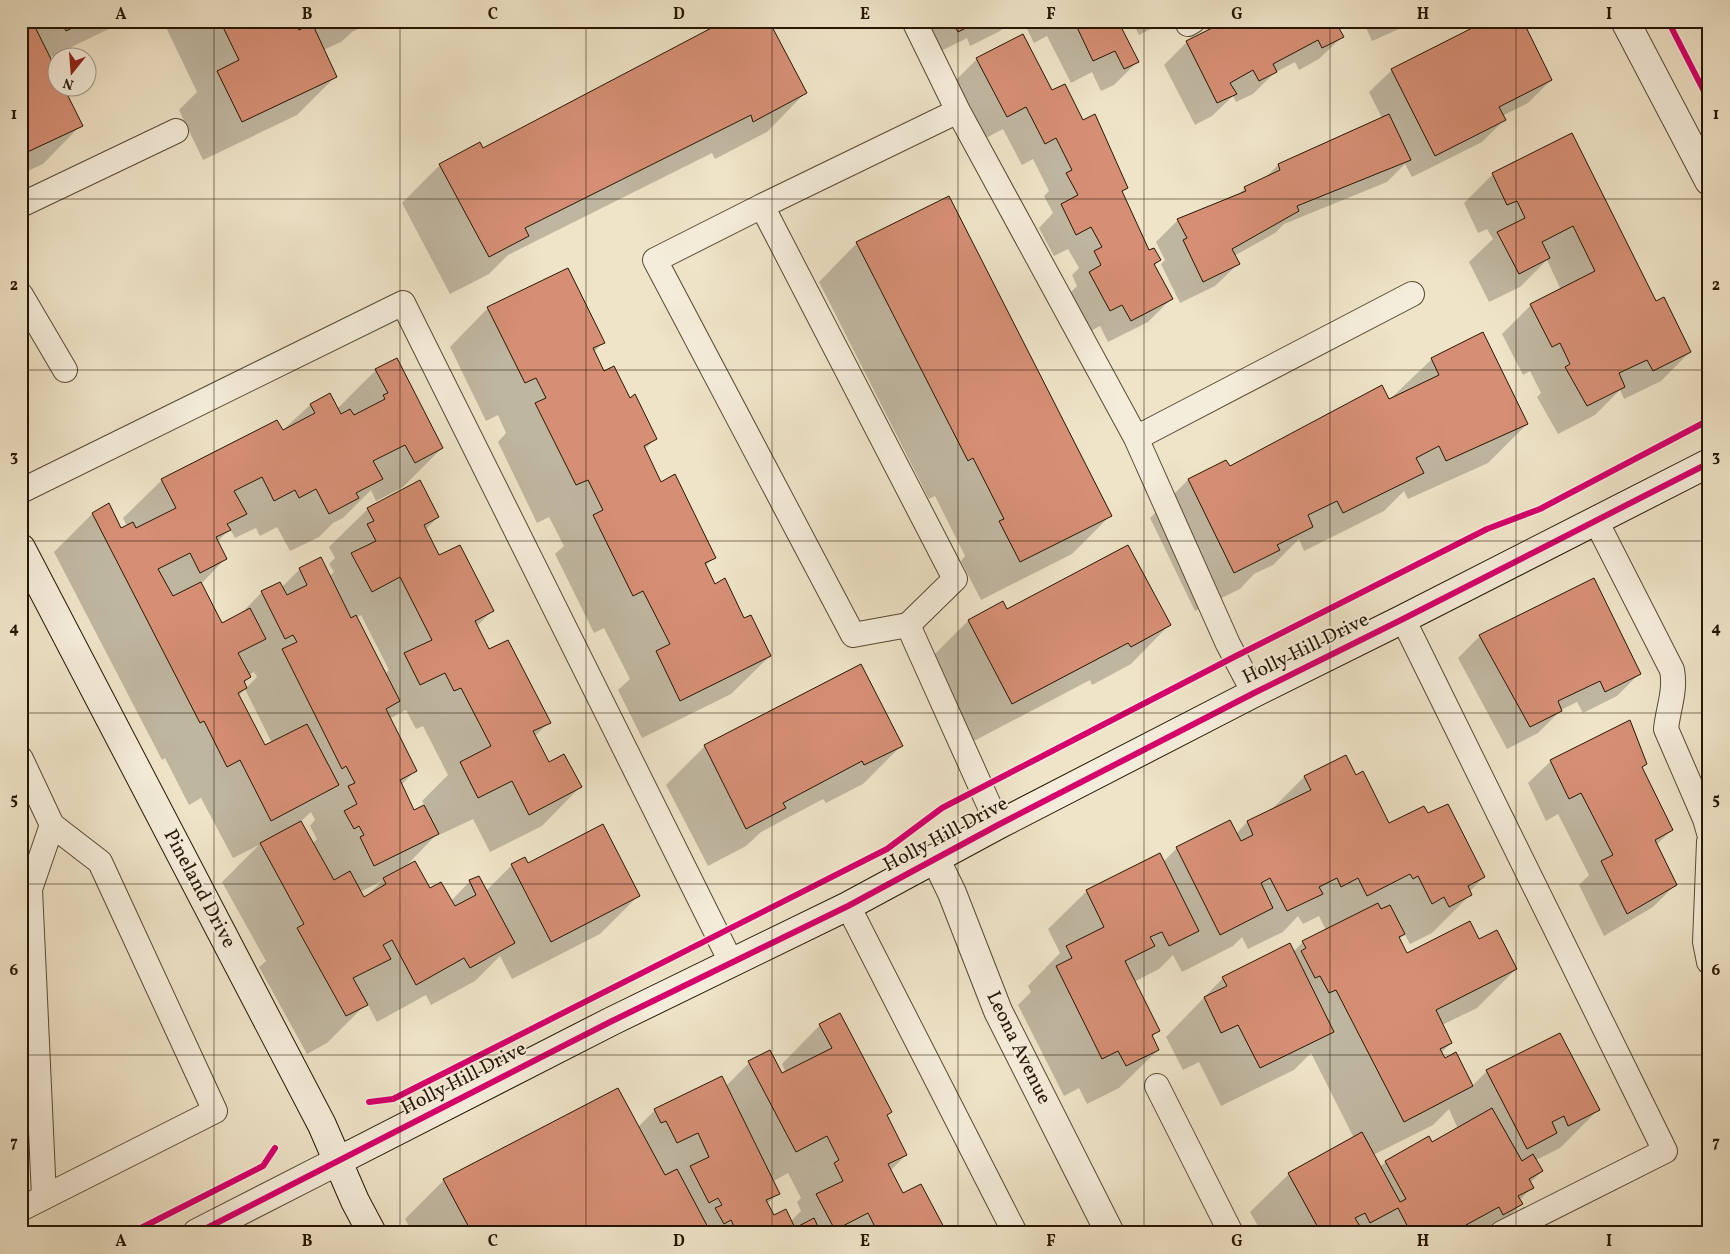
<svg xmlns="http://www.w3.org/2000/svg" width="1730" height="1254" viewBox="0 0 1730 1254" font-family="Vollkorn,serif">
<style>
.shadow{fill:#0003;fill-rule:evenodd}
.building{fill:#d68f75;stroke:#261601}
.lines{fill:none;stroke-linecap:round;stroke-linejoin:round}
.lane-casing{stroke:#584a33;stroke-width:26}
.street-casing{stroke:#584a33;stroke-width:30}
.secondary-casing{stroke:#261601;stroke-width:30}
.lane{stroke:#f5eddb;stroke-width:24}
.street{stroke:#f5eddb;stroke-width:28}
.secondary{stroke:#f5eddb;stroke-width:28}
.cycleway-casing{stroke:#f5eddb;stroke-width:9}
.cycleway{stroke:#d6006c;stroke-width:6}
.grid{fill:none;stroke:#261601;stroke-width:1;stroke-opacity:0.55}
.labels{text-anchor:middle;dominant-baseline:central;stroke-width:4;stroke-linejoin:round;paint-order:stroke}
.street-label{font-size:20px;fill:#261601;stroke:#f5eddb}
.neatline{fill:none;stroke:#261601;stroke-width:2}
.grid-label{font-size:16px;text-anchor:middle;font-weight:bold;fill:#261601}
</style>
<rect width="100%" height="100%" fill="#efe4c8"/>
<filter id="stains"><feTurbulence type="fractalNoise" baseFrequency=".004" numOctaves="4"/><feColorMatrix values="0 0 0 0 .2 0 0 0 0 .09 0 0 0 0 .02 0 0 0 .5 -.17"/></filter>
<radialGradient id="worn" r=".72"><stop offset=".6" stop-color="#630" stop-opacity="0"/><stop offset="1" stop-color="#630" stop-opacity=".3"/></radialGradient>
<path class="shadow" d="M21,21H125L49,58L58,88H63L81,125L43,164L21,174Z
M163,21H374L352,32L341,42L323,50L336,76L297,115L203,160L179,110L197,92Z
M669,21H687L673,28Z
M719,21L805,93L767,132L715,159L712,153L508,255L489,274L450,294L402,203L440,165L483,150L709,31Z
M918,21H1011L1000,31L970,46L967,38L935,54Z
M1023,21H1117L1137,62L1114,85L1101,91L1092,72L1071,83L1047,36L1034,43Z
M1132,21H1166L1139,35Z
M1363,21H1417L1372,41Z
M1342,37L1319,59L1299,70L1295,62L1274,73L1253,94L1236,102L1233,96L1212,116L1195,125L1164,65L1187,42Z
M977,59L1051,91L1083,122L1127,188L1121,193L1149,251L1160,260L1154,266L1171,299L1148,322L1108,342L1100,326L1087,333L1068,295L1077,286L1072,275L1079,268L1068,249L1054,256L1039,228L1053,213L1044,196L1049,191L1033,159L1022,165L1003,129L984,139L954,82Z
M1392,70L1551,80L1528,103L1502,116L1504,120L1482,142L1412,177L1405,164L1387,182L1284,224L1275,233L1234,256L1238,264L1215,286L1180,303L1161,264L1165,260L1156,242L1178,220L1237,196L1245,188L1265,178L1278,165L1382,118L1369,92Z
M1571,135L1655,303L1690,352L1661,381L1624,399L1620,390L1595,415L1558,434L1537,397L1541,393L1530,371L1523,375L1502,334L1531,305L1561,290L1547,260L1520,287L1489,302L1469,262L1493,239L1487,229L1478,233L1464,203L1493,174Z
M857,243L1110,516L1072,554L981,600L961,561L965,556L935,496L929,499L819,282Z
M488,308L603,342L594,352L603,372L629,399L655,439L644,450L661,483L714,558L705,566L714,586L744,620L770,656L731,694L642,738L618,690L630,679L604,628L594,633L555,554L564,546L549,517L537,523L498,442L506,433L498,415L486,421L450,347Z
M1432,359L1527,424L1488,463L1408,499L1404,491L1384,511L1304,551L1299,539L1273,565L1254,574L1240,589L1195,611L1150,518L1188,480L1226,461L1229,468L1388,401Z
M376,370L442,448L403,487L376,501L371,490L343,518L333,523L319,537L290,551L277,527L260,536L256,528L235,538L230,529L217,542L225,559L201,584L221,625L239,616L262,592L282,587L300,569L329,577L334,572L329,564L335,558L329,547L368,509L438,517L425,530L439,557L492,611L476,627L489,651L549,722L534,737L548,763L580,787L542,826L490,852L473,819L439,835L438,833L404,868L429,890L451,901L470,881L478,877L486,891L512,865L524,859L527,865L638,896L600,934L512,979L500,956L475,981L431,1005L426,995L377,1022L367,1003L327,1043L307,1054L259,967L266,961L222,882L259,845L233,858L201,798L189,805L165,758L162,760L54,552L92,514L108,505L121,529L127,526L123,518L162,480L282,431L310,405L330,395L337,409ZM361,615L389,670L385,674L356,618ZM254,672L257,677L246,688L244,683L250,677L249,675ZM245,689L272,743L265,747L238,696ZM406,710L416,729L423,726L448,775L422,801L425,806L414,812L401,785L415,771L389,719ZM311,812L315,820L310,826L317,839L312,844L300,822ZM382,881L367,896L364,898L360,892Z
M1003,603L1007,611L1169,625L1131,664L1092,685L1090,680L974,741L930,659L968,621Z
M1480,636L1640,673L1617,696L1583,713L1577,702L1561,710L1538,733L1507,749L1458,658Z
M860,666L902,745L863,784L826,803L823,799L761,832L746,846L708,866L666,785L705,746Z
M1345,756L1355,776L1388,825L1427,815L1484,877L1469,892L1471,894L1432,933L1410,944L1405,935L1398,939L1406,954L1479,940L1516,969L1477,1008L1442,1025L1451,1043L1441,1053L1444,1059L1472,1086L1487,1071L1598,1110L1560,1148L1536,1160L1542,1171L1530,1183L1532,1187L1519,1201L1521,1204L1493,1233H1262L1250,1212L1289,1174L1354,1138L1311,1053L1294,1070L1221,1106L1199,1062L1183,1070L1166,1037L1223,978L1293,952L1303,942L1326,930L1319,916L1303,924L1298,916L1283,932L1248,949L1242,937L1233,946L1182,972L1173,955L1159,969L1134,982L1158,1031L1152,1037L1158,1050L1119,1088L1087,1104L1079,1088L1064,1096L1018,1005L1031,992L1028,986L1060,953L1048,929L1087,891L1163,862L1177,848L1236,834L1247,822L1270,811L1304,777ZM1449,1109L1458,1129L1432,1143L1386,1162L1380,1167L1373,1155L1433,1125Z
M1551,761L1641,768L1672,830L1656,845L1675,885L1653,907L1604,936L1579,885L1589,875L1558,814L1546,821L1528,783Z
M820,1025L886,1116L906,1155L890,1171L902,1195L945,1233H413L405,1219L444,1180L638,1127L655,1110L726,1086L749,1063L782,1075L786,1073L782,1064ZM788,1173L801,1198L797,1202L801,1211L791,1221L773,1217L767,1204L778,1193L772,1182Z"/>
<path class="building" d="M21,21H32L58,73V88H64L83,126L21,155Z
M61,21H87L66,31Z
M220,21H295L299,30L312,23L337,77L242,122L217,71L239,60Z
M718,21H769L807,93L753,122L751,115L525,228L529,236L489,257L439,164L480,142L483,148L719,24Z
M952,21H980L958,32Z
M1074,21H1118L1139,62L1124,69L1115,51L1093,61Z
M1226,21H1335L1344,37L1322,48L1318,40L1273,64L1277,72L1259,81L1253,70L1230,83L1237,94L1217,103L1186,41Z
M1486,21H1523L1552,80L1499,107L1506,120L1435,156L1391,69Z
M1023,34L1052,90L1065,84L1083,120L1095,114L1128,188L1122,191L1149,250L1154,248L1161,260L1154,264L1173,299L1131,321L1122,305L1110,311L1089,272L1101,265L1094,251L1102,247L1091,227L1076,235L1061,204L1078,195L1066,173L1072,170L1056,138L1045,144L1026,107L1007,117L976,58Z
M1389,114L1411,160L1297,206L1299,211L1232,249L1240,264L1203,282L1183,240L1187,238L1177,219L1246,191L1244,187L1280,170L1278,164Z
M1572,133L1656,301L1664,297L1691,352L1653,371L1647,360L1619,373L1625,387L1587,406L1565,367L1570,364L1560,343L1552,347L1530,304L1595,271L1573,226L1542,242L1550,258L1519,274L1497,232L1525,218L1517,201L1507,205L1492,173Z
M949,196L1112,516L1020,562L999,521L1004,519L973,458L968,461L856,242Z
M568,268L605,343L593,348L604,371L614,366L630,398L635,394L657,439L644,446L661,482L675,474L716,558L705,563L715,584L725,578L744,618L751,615L771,656L680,701L656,651L670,644L643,591L633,596L593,515L603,510L588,480L576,485L535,403L546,398L536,378L525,383L487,307Z
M1483,332L1528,424L1446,461L1439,446L1416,458L1424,473L1343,513L1337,501L1308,515L1313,527L1277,545L1280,550L1234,573L1188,479L1226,460L1230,466L1382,385L1389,399L1439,375L1431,358Z
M397,358L443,448L415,463L405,445L373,461L383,479L356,493L359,498L329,514L316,489L299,498L295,490L274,501L262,477L234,491L247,514L227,524L231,530L216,537L227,559L200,573L190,553L158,569L173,596L201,582L222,623L250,608L266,639L238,653L251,677L244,681L247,688L238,693L265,745L307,724L339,785L271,821L240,760L227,767L204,721L200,723L92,513L109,503L121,528L133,522L136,528L176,508L161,479L277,420L283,430L315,413L310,404L330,393L341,414L350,409L354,415L385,399L383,395L388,393L375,369Z
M420,480L439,517L424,525L439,555L460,545L494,611L475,621L489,649L508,640L551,723L533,731L549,762L564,754L582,787L529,815L512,781L478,798L460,762L491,746L461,688L454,691L445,673L420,685L404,653L432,640L400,577L372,592L351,553L376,541L367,524L374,521L367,508Z
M1128,545L1171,625L1131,647L1128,643L1012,704L968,620L1003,601L1007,609Z
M321,557L351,618L356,615L400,701L386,709L417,771L400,780L414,810L424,805L439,834L374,866L360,837L364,835L359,826L354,829L344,811L357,804L348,786L355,783L346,766L342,769L282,649L297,642L293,635L285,639L261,591L280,582L287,595L307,585L299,568Z
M1594,578L1641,674L1605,692L1600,681L1558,701L1562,711L1530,727L1479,635Z
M861,664L903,746L864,765L862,761L783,803L786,808L746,829L704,745Z
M1630,720L1647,764L1642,767L1673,830L1655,840L1677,885L1627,914L1601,861L1613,855L1581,793L1569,799L1550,760Z
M1346,755L1356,775L1363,771L1389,823L1424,806L1428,813L1448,804L1485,877L1468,886L1472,895L1449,907L1444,897L1432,904L1418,876L1413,879L1410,874L1367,896L1358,878L1341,887L1337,878L1319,887L1323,894L1287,911L1270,878L1261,883L1273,908L1220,935L1176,847L1230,820L1241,841L1253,835L1247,821L1311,790L1304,776Z
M301,821L334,880L350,871L364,897L386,884L383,878L415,861L430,888L441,882L455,906L476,895L469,880L479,876L515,943L470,968L464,958L416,985L392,940L383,945L391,959L353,978L368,1005L346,1016L297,928L304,924L260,843Z
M603,824L640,896L551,942L511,864L525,857L528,863Z
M1160,853L1199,931L1169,946L1162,932L1150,937L1155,946L1125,961L1160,1031L1152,1035L1159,1050L1126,1066L1118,1051L1102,1059L1056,966L1072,958L1066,946L1104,927L1086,890Z
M1378,903L1381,909L1390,905L1405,934L1399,937L1407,953L1470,921L1479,939L1497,930L1517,969L1436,1010L1452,1043L1440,1049L1445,1058L1456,1052L1473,1086L1404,1122L1336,990L1329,993L1320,976L1315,978L1301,951L1306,948L1302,941Z
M1290,943L1334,1032L1260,1068L1238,1025L1221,1033L1204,997L1227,986L1222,977Z
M840,1013L892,1112L887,1115L907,1155L888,1164L903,1193L921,1184L947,1233H878L868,1213L835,1230L816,1194L843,1181L834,1163L839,1160L827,1136L796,1152L748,1061L770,1050L782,1073L832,1048L819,1024Z
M1560,1033L1600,1110L1568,1126L1564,1116L1552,1122L1557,1133L1527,1149L1486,1070Z
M722,1076L780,1194L766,1200L774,1215L786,1209L795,1228L814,1218L821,1233H737L731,1220L724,1224L715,1208L722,1205L718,1198L709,1203L690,1166L709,1157L698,1133L677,1143L666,1121L661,1123L654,1109Z
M618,1088L665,1175L677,1169L711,1233H472L443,1179Z
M1492,1108L1522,1161L1533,1154L1543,1171L1529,1179L1534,1188L1518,1196L1523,1204L1503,1215L1499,1207L1466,1225L1470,1230L1465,1233H1411L1398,1208L1370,1223L1365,1213L1355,1218L1361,1228L1353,1233H1321L1288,1173L1362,1132L1400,1202L1406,1199L1385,1161L1429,1136L1432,1142Z"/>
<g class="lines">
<defs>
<path id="lane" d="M914,21L958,111
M1188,24L1193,21
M21,205L176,131
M762,206L955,579L908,625L853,635L655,260Z
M762,206L958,111L1136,438L1412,294
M21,295L65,370
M1136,438L1228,644L1254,693
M21,491L403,303L731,962
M1596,521L1672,670C1676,691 1668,709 1666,729L1705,819L1709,833
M1403,619L1665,1151L1502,1233
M908,625L998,825
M21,759L52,825L100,862L215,1111L21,1209
M1709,842L1705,942L1709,962
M848,906L1015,1233
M1157,1086L1231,1233
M44,1197L30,889L52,825"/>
<path id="street" d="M1625,21L1709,181
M935,858L952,893L998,1011L1110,1233
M197,1233L338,1161"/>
<path id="secondary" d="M21,548L322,1125L355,1201L372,1233
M338,1161L612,1021L848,906L998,825L1254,693L1403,619L1709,463"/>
</defs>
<use href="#lane" class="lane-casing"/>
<use href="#street" class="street-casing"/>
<use href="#secondary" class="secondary-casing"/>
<use href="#lane" class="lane"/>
<use href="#street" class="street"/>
<use href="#secondary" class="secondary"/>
<defs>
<path id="cycleway" d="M1668,21L1709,101
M369,1102L393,1099L887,849L942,808L1234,657L1487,529L1540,509L1709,420
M131,1233L263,1166L275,1148
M197,1233L612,1021L848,906L998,825L1254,693L1403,619L1709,463"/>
</defs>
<use href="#cycleway" class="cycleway-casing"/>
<use href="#cycleway" class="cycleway"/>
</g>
<path class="grid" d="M214,21V1233M400,21V1233M586,21V1233M772,21V1233M958,21V1233M1144,21V1233M1330,21V1233M1516,21V1233M21,199H1709M21,370H1709M21,541H1709M21,713H1709M21,884H1709M21,1055H1709"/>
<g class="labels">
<g class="street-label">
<text transform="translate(1306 649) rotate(-26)">Holly Hill Drive</text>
<text transform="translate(946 835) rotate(-28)">Holly Hill Drive</text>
<text transform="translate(199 889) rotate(62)">Pineland Drive</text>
<text transform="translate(1018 1048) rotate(64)">Leona Avenue</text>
<text transform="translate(464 1079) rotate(-27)">Holly Hill Drive</text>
</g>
</g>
<rect width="1730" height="1254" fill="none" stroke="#efe4c8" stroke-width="55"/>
<g transform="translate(72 72) rotate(197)"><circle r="24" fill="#f5eddb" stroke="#a29784"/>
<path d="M0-4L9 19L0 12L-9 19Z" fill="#8f2418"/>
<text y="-8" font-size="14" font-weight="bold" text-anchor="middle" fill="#261601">N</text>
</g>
<rect x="28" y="28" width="1674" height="1198" class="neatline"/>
<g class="grid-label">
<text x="121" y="19">A</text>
<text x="307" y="19">B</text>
<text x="493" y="19">C</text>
<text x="679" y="19">D</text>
<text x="865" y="19">E</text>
<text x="1051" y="19">F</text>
<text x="1237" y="19">G</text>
<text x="1423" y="19">H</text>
<text x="1609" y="19">I</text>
<text x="14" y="119">1</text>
<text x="1716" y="119">1</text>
<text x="14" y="290">2</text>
<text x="1716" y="290">2</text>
<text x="14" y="461">3</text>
<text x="1716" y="461">3</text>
<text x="14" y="633">4</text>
<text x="1716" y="633">4</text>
<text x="14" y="804">5</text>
<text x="1716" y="804">5</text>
<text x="14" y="975">6</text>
<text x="1716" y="975">6</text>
<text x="14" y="1147">7</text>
<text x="1716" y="1147">7</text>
<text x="121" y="1246">A</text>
<text x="307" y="1246">B</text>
<text x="493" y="1246">C</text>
<text x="679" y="1246">D</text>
<text x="865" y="1246">E</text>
<text x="1051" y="1246">F</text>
<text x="1237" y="1246">G</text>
<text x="1423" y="1246">H</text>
<text x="1609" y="1246">I</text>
</g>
<rect width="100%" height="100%" filter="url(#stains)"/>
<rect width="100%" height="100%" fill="url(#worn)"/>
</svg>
